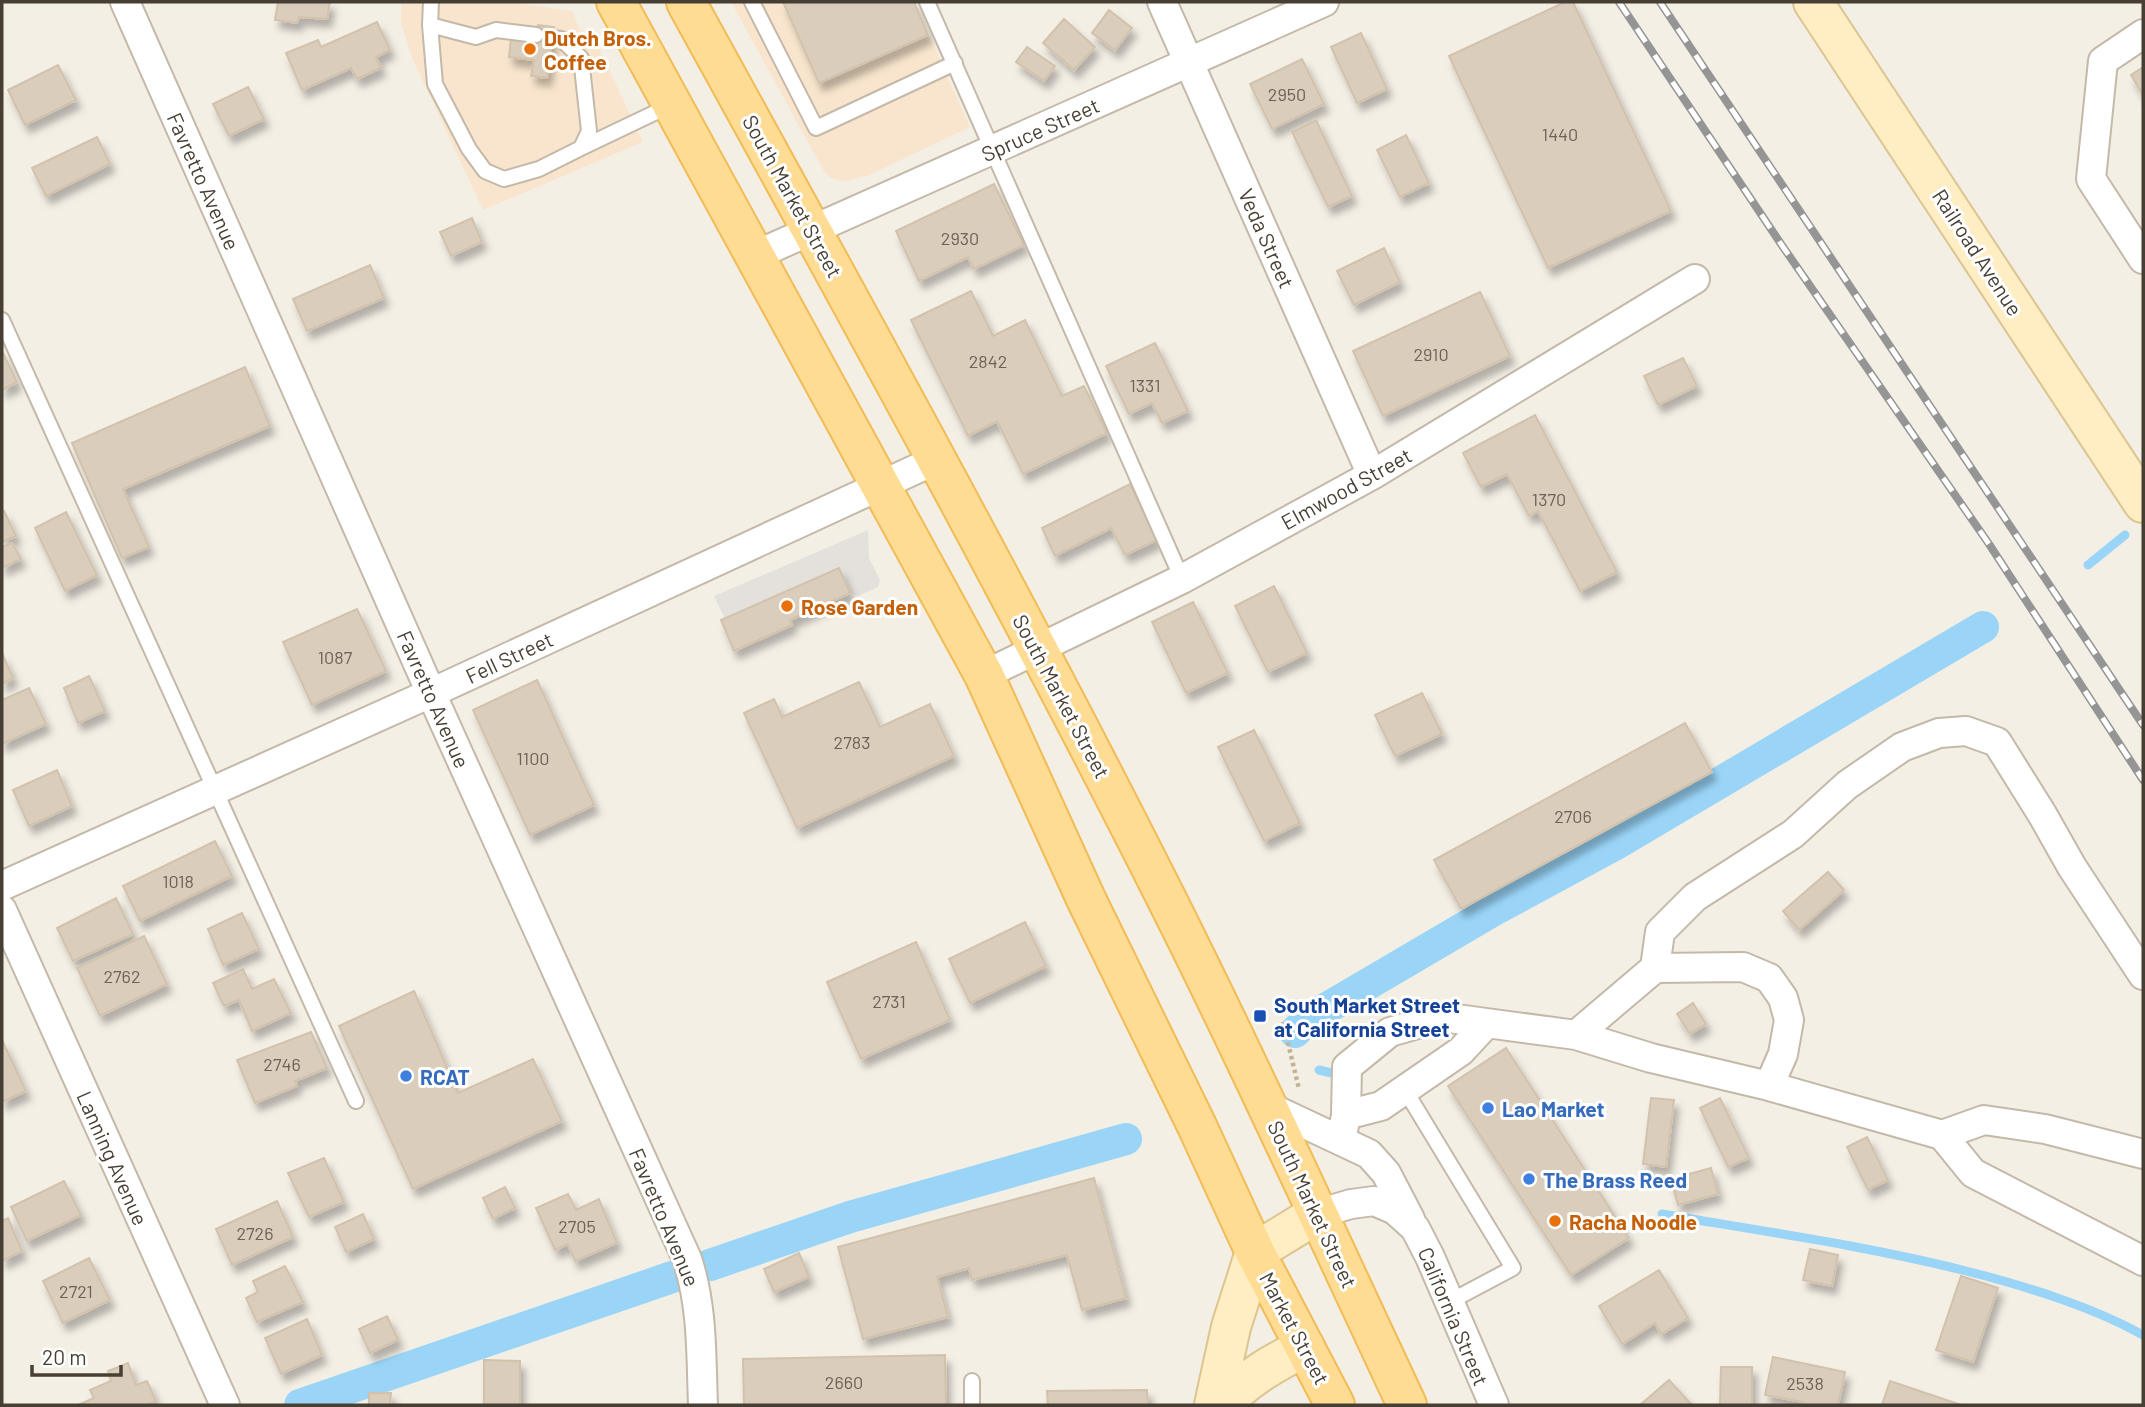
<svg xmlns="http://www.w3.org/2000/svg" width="2145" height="1407" viewBox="0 0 2145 1407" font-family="Barlow,sans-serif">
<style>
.commercial{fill:#f9e5cd}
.parking{fill:#e4e1dd}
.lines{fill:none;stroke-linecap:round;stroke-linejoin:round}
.stream{stroke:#9ad5f8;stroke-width:9}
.canal{stroke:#9ad5f8;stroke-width:32}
.building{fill:#dacdbc;stroke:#d3c2ab;stroke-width:2;filter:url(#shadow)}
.lane-casing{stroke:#c4b9a9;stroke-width:18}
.street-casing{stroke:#c4b9a9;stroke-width:32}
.secondary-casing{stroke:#dcc591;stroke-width:42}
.primary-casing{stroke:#f1bc56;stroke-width:42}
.path{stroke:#c4b296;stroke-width:4.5;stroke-dasharray:3.5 3.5;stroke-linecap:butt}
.lane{stroke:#fff;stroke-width:14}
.street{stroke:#fff;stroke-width:28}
.secondary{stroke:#ffeec4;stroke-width:38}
.primary{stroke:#ffdc93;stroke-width:38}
.rail-casing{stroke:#959595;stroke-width:8}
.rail{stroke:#fff;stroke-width:5;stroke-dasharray:16;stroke-linecap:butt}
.food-dot{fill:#e8710a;stroke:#fff;stroke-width:2.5}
.transit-dot{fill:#1a4fb4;stroke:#fff;stroke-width:2.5}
.shop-dot{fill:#3f7fe0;stroke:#fff;stroke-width:2.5}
.labels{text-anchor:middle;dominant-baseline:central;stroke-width:6;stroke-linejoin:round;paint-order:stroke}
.number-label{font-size:18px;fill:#6c6255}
.food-label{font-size:21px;font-weight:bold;fill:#c56008;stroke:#fff;text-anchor:start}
.street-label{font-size:21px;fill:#473f33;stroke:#fff}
.transit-label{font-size:21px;font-weight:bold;fill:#164399;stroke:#fff;text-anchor:start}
.shop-label{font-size:21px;font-weight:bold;fill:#366cbe;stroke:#fff;text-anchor:start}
</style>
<defs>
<filter id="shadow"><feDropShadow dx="4.5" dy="8" stdDeviation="3.5" flood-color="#0004"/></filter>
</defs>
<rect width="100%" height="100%" fill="#f4efe5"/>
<path class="commercial" d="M401,2H510L572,11L580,30L595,40L643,142L483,210L412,58L401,23Z
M731,2H914L970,127L867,176L844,181L831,178L825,173Z"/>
<path class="parking" d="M868,530L869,558L880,580L878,587L858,596L850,593L839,568L725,619L714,596Z"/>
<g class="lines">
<path class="stream" d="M2088,565L2125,535
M1319,1070L1336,1074
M1662,1214C1768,1232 1874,1247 1978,1274C2034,1289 2092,1307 2143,1335"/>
<path class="canal" d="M1295,1032L1306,1021L1322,1011L1494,910L1616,844L1983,627
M710,1265L850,1217L1126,1139
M300,1405L678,1275"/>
</g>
<path class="building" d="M278,2H330L327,19L299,17L297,23L275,20Z
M783,2H914L928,35L819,83Z
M1565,2H1573L1671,211L1548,268L1449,56Z
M1109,10L1132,28L1115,50L1092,33Z
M1064,19L1095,47L1074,70L1043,43Z
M377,22L390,50L376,57L381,68L357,79L351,68L302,90L286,53L318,40L321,47Z
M538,25L554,27L547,78L531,76L534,60L509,57L511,38L536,41Z
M1361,33L1387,89L1357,103L1331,47Z
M1027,47L1055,66L1044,81L1016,62Z
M1302,59L1324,104L1272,129L1250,84Z
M58,65L76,100L25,125L8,90Z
M2143,67V95L2131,75Z
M248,87L264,119L229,136L213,104Z
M1316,120L1352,196L1328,207L1292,132Z
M1406,135L1429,183L1400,197L1377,150Z
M97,137L110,164L46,196L32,168Z
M994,184L1024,245L974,269L968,257L919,281L896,231Z
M472,218L482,242L451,256L440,232Z
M1384,248L1400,282L1354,305L1337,271Z
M370,265L384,298L307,331L293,299Z
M971,291L993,336L1025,320L1062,396L1084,386L1107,433L1023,474L997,421L968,436L911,320Z
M1480,292L1510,356L1383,416L1353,351Z
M1155,343L1188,411L1162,423L1152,403L1129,414L1106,366Z
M2,351L17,382L2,390Z
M1683,358L1697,386L1658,405L1644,376Z
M245,367L270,426L123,489L149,547L122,558L72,443Z
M1535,415L1617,572L1580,591L1538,511L1529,516L1507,474L1481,487L1463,453Z
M1130,484L1157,540L1125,555L1111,528L1055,556L1042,528Z
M4,511L16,536L2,542V512Z
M66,512L97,575L65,591L35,528Z
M12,543L21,559L2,568V547Z
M839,568L850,593L790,620L792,625L734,651L721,620Z
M1274,586L1307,653L1268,672L1235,606Z
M1193,602L1228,673L1186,693L1152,622Z
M357,609L386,671L312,705L283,642Z
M2,653L13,678L2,684Z
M89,676L105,711L78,723L64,688Z
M537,680L594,805L530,835L473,710Z
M859,682L880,727L930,704L954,756L797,828L744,713L774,699L782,717Z
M29,688L46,724L2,744V700Z
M1422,693L1442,734L1395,756L1375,715Z
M1685,723L1712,772L1461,909L1434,860Z
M1254,730L1300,823L1264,841L1218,747Z
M57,770L72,806L29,826L13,790Z
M215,841L232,876L140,921L123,886Z
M1828,872L1844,890L1799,930L1783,911Z
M116,898L133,934L73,961L57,928Z
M242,913L259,949L223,965L208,929Z
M1025,922L1046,966L970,1003L949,959Z
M144,936L167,984L100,1016L77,968Z
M916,942L950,1020L861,1059L827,982Z
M243,969L252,989L274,979L291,1013L252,1031L239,1000L224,1006L213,983Z
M414,991L458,1093L533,1059L562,1121L413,1189L339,1026Z
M1693,1003L1706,1024L1690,1034L1677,1014Z
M311,1032L327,1068L295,1081L297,1086L255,1103L237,1060Z
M2,1040L26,1091L2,1102Z
M1506,1048L1629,1238L1571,1275L1448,1086Z
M1651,1098L1674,1100L1666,1167L1643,1164Z
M1720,1098L1749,1158L1728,1167L1700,1108Z
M1867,1137L1888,1180L1868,1190L1847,1147Z
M324,1158L344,1202L309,1217L288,1173Z
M1711,1168L1718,1194L1678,1205L1671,1179Z
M1094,1178L1126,1298L1082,1310L1067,1255L972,1280L969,1268L937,1277L948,1317L863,1339L838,1247Z
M64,1181L81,1215L27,1241L11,1207Z
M505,1187L515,1208L493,1219L483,1198Z
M568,1194L576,1210L599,1199L617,1243L575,1261L568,1244L555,1250L536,1208Z
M277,1201L293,1237L232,1265L216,1229Z
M363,1214L374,1239L346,1252L335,1227Z
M8,1218L22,1251L2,1261V1221Z
M1810,1249L1838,1255L1832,1286L1803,1280Z
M799,1253L809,1277L774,1292L764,1269Z
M89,1258L110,1300L63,1323L43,1281Z
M285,1266L303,1302L257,1322L246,1298L258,1292L253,1281Z
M1659,1270L1688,1318L1661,1334L1655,1323L1622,1344L1599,1306Z
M1961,1276L1998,1288L1973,1362L1936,1350Z
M387,1316L398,1340L370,1353L359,1329Z
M307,1319L322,1355L281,1374L265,1338Z
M945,1355L946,1405H744L743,1359Z
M1773,1357L1845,1372L1838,1405H1802L1803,1402L1765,1395Z
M484,1360L520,1361V1405H484Z
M128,1363L136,1385L147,1381L156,1401L146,1405H78L94,1398L90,1390L111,1381L108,1371Z
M1721,1367H1752V1405H1720Z
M1669,1380L1692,1405H1640Z
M1890,1381L1961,1405H1882Z
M1147,1390L1148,1405H1048L1047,1391Z
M369,1393H391L390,1405H369Z"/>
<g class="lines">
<defs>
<path id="lane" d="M752,2L816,128L955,63
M927,2L1182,579
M430,25L431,2
M536,35L496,30L476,37L430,25L435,84L469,149L485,171L504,179L539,169L581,148L589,131L581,58L561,39L552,38
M581,148L671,105
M2,320L356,1101
M1405,1090L1513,1268L1449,1302
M972,1405V1381"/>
<path id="street" d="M125,2L431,693L687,1259C703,1307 701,1356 703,1405
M1162,2L1372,475
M2143,34L2103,61L2091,179L2143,259
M756,255L1324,2
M984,675L1182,579L1372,475L1695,279
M2,886L431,693L938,459
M2,910L225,1405
M1655,968L1743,967L1769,978L1783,998L1789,1020L1783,1054L1769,1086
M1576,1035L1655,968L1660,932L1695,897L1793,834L1847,785L1902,747L1939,733L1966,731L1997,742L2042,814L2072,867L2143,975
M1267,1106L1369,1154L1386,1173L1410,1219
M1346,1115L1347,1067L1390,1032L1442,1017L1576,1035L1651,1058L1769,1086L1942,1135L1984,1120L2045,1129L2143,1154
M1343,1131L1346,1115L1381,1106L1461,1051L1486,1024
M1942,1135L1973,1173L2143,1261
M1317,1214L1351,1204L1374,1201L1395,1210L1415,1228L1430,1257L1494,1405"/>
<path id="secondary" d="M1813,2L2143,503
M1214,1405L1231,1327L1255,1252L1317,1214
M1221,1405C1249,1377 1270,1365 1305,1347"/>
<path id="primary" d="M616,2L984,675L1086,899L1197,1126L1255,1252L1335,1405
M686,2C844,289 1003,576 1151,868C1241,1045 1323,1226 1407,1405"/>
</defs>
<use href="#lane" class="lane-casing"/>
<use href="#street" class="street-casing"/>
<use href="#secondary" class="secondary-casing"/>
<use href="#primary" class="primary-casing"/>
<path class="path" d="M1283,1022L1299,1089"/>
<use href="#lane" class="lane"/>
<use href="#street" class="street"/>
<use href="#secondary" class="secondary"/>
<use href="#primary" class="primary"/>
<defs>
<path id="rail" d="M1619,2L1781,244L1989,544L2143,780
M1660,2L2143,725"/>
</defs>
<use href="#rail" class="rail-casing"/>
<use href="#rail" class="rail"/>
</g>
<g class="food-dot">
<circle cx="530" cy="49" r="7"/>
<circle cx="787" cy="606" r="7"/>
<circle cx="1555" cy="1221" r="7"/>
</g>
<rect class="transit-dot" x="1253" y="1009" width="14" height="14" rx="3.5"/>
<g class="shop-dot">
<circle cx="406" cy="1076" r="7"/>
<circle cx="1488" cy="1108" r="7"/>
<circle cx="1529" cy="1179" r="7"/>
</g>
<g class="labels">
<g class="number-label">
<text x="1287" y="94">2950</text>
<text x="1560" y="134">1440</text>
<text x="960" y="238">2930</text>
<text x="1431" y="354">2910</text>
<text x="988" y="361">2842</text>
<text x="1145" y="385">1331</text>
<text x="1549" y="499">1370</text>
<text x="335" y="657">1087</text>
<text x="852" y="742">2783</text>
<text x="533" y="758">1100</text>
<text x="1573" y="816">2706</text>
<text x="178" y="881">1018</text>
<text x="122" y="976">2762</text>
<text x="889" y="1001">2731</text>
<text x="282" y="1064">2746</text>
<text x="577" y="1226">2705</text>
<text x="255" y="1233">2726</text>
<text x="76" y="1291">2721</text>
<text x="844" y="1382">2660</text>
<text x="1805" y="1383">2538</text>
</g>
<g class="food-label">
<text x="544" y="37">Dutch Bros.<tspan x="544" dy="24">Coffee</tspan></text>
<text x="801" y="606">Rose Garden</text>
<text x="1569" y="1221">Racha Noodle</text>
</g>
<g class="street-label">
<text transform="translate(1040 129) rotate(-24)">Spruce Street</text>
<text transform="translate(204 181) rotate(66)">Favretto Avenue</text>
<text transform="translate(793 196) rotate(61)">South Market Street</text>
<text transform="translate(1267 238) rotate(66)">Veda Street</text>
<text transform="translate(1978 252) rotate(57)">Railroad Avenue</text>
<text transform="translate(1346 488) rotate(-29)">Elmwood Street</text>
<text transform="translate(509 657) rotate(-25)">Fell Street</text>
<text transform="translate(1062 696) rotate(62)">South Market Street</text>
<text transform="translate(434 699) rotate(66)">Favretto Avenue</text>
<text transform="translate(113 1158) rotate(66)">Lanning Avenue</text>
<text transform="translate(1313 1204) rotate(65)">South Market Street</text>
<text transform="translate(665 1217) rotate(67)">Favretto Avenue</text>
<text transform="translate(1454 1316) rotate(67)">California Street</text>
<text transform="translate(1295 1328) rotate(62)">Market Street</text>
</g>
<g class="transit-label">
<text x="1274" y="1004">South Market Street<tspan x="1274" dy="24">at California Street</tspan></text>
</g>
<g class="shop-label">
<text x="420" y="1076">RCAT</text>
<text x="1502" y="1108">Lao Market</text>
<text x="1543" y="1179">The Brass Reed</text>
</g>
</g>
<rect width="2145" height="1407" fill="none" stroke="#473f33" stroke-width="7"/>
<path d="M32 1365v10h89v-10" fill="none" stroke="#473f33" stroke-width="3.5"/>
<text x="42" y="1365" font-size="21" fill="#473f33" stroke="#ffffff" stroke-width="5" paint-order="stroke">20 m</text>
</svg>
